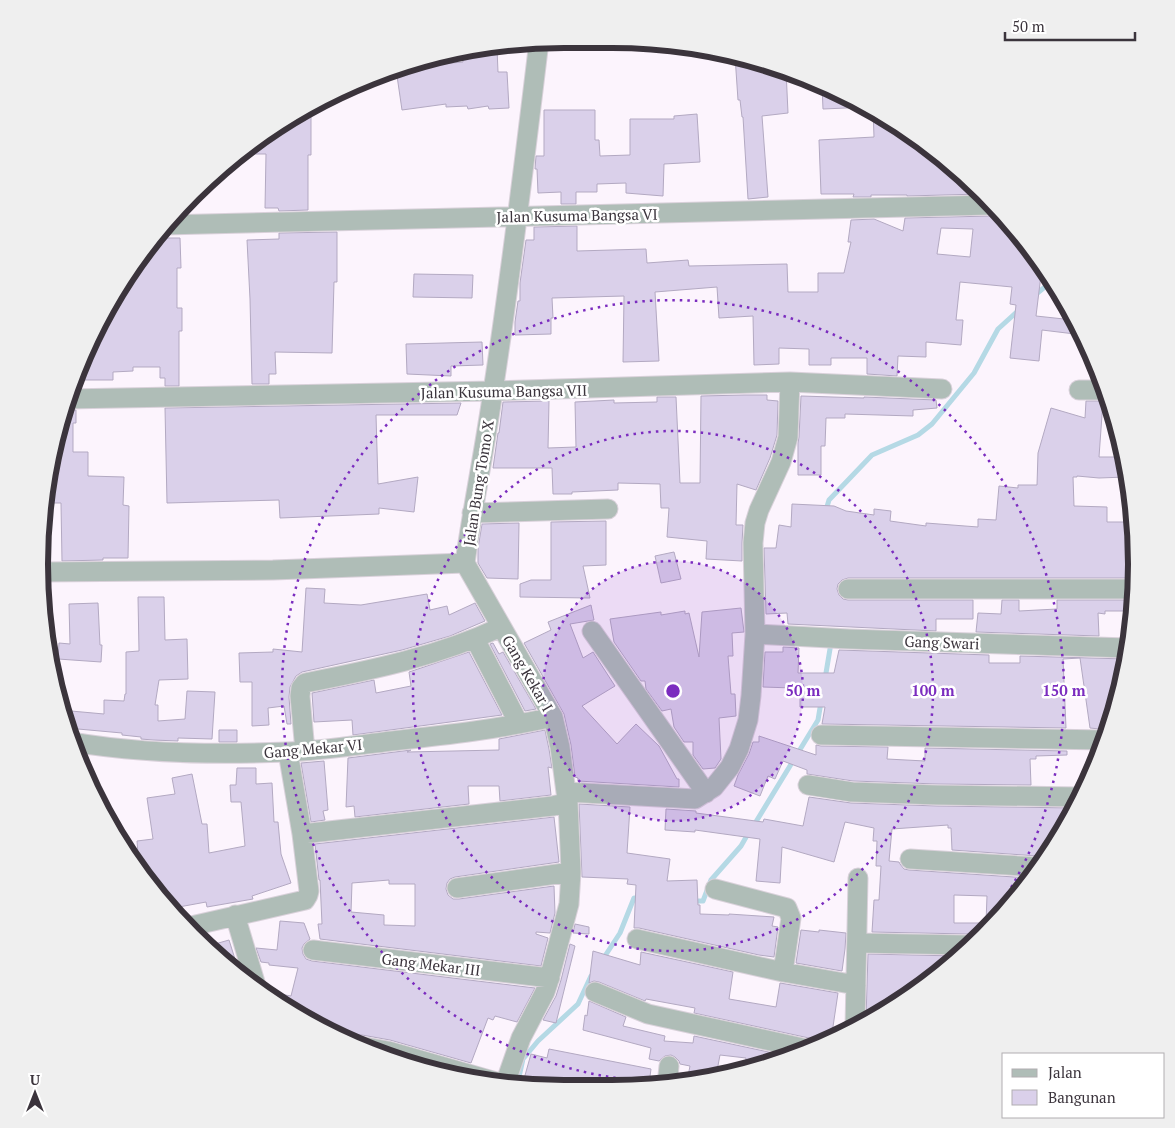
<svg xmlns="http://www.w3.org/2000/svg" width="1175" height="1128" viewBox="0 0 1175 1128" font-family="'PT Serif',serif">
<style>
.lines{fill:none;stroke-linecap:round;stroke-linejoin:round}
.stream{stroke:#b5d9e5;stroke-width:5}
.building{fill:#dad0ea;stroke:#b3a9c2;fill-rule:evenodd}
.minor-casing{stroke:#d9d1da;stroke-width:21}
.minor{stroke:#afbdb7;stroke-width:19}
.ring{fill:none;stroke:#7b2cbf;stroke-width:2.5;stroke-dasharray:2.5 5}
.labels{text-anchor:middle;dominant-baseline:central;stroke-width:5;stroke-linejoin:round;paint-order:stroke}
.street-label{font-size:15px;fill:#3b343c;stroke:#fff}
.rim{fill:none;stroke:#3b343c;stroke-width:6}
.centre{fill:#7b2cbf;stroke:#fff;stroke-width:2.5}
.ring-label{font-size:15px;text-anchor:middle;font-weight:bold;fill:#7b2cbf;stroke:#fff;stroke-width:5;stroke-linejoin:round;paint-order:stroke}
</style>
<rect width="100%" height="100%" fill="#fcf4fd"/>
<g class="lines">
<path class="stream" d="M1035,295L1046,286L1049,279
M826,510L829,500L872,455L918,435L932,424L974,373L998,329L1020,309
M825,679L831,643
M754,825L818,720L821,702
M693,901H703L711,880L741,846L749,832
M603,959L620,933L634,898H642
M517,1086L523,1059L538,1041L578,1004L591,976"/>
</g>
<path class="building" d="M497,48L498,72H507L509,108L489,109L488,106L468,109L467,106L446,107V104L402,110L396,69L416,63V66L463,62L462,52Z
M735,56L780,67L786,70L788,113L762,116L768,197L748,199L743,117H742L740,100H738Z
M822,86L839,93L869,107L823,109Z
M311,107V155H308V210L279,211L278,208H265L266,154H241L272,127Z
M873,109L957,169L981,194L907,196V195H871V197H853L854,194H821L819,140L874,137Z
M544,110H595V140H599L600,156L630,155V119H674V116L697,114L700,162L664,164L663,196L626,193V183L597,184V192H576V204H561V192L538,193L537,169H535L536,156H544Z
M998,213L1028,244L1040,264L1039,275H1041L1036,316L1064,319L1066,306L1083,335L1042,330L1039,361L1010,358L1016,305L1010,304L1012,287L960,282L956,320H963L961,345L926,342V357L898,356L897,376L867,374V358H831V365H809V349L779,348V364L754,365L753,316L719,318L717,287L655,292L659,361L623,362L624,296L552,298L553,318H551V334L515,335V322L518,301H520V283L526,240H534V227L577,226V251L646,249L647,263L688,260L689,266L787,264L788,292H818V273H844L851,242H848L851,220L874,219L903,231L905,218L991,216ZM941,228L973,229L970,257L937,254Z
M337,232V282H334L332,353L275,352L276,374H269V384H252L250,299L247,240L279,239V233Z
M154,238H180L181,268H177V308H182V331H179V386H165V378H160V367H133V371L113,372V380H74L110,301Z
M414,274L473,275L472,298L413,297Z
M482,342L483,365L451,366V376L407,374L406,344Z
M744,395H767V400L778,401L777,435L770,458L756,490L737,484L736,525H743L742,543V561L706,559L707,541L667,537L669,508H661L660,484L618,483V490L572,492V494H553L552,468H493L498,433H499L503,402L549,401L548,448L576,447L575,402L614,400V403L657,402V397H676L680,483H700L701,396Z
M801,396L864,398V397L936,400L937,408L913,410V416L845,414V418H826L825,446H821V475H798V443L799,437Z
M1086,401H1103L1099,457H1123L1126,477L1099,478L1077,476V477H1073L1074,506L1107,507V522H1134L1135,529L1134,578H848L842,580L838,584L837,589L839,595L843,599L848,600H973V619H936V631L788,624L787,613L766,614L764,548H776L779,525L791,527L792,504L834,506L846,511L874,515V509L891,511L890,521L926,526V523L978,527V519L996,520L999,486L1018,488V485H1037L1038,453L1051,408L1085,418Z
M461,403L457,415H376L378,484L418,477L414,512L379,508V514L280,518L279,500L167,503L165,408Z
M63,410H76V423H73V452H88V476L124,477L123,505L129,506L128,558H103V560L62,561L61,503H51V483H50V468Z
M606,521V565L583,566L590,598L520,597V584L531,580H551V522Z
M519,523L518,579L487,578L478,563V548L482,524Z
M674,552L681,579L661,583L655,556Z
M306,588L325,589L324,603L361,605L427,594L430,610L447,606L449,615L475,603L485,621L450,636L402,650L302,672L296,676L290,687L289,697L291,724H287L284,706L268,708L269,725L252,726V682H240L239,653L273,652V649L302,652Z
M138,597H164L165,640L187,639L188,679L159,680L155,705H158V721L185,719L187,691L215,692L212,739L178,738V741L153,740L141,739V737L122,735V733L67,728L60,710L104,714V700L124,701L125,694H126V652L139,651Z
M1002,600H1019V611L1057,609V600H1133L1132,611H1105V614L1098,613L1099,636L976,632L978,613L1001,614Z
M98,603L100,645H102L101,662L58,659L59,643L70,644L69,604Z
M591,605L594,620L570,624L583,658L593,652L615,686L582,706L617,744L636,724L659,746L677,779H679V787L578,781V778L575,777L571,745L564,714L524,643L551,630L548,622Z
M741,608L744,632L732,633L733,656H728L731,694H735L736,716L719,718L721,759L715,768L703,769L693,755V742H684L674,727L671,709L662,711L646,689L645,681H641L614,642L610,619L661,612V615L685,611V614L689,613L699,657L702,612Z
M493,643L499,654L503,652L536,709L525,711L490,644Z
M783,647L799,648L798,673H834L839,650L989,655V663H1020V656L1126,659L1109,730L1090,728L1080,658L1063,659L1066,728L822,724L825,707H800V691H793V688L763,687L765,652H783Z
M469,652L502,715L353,735L352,720L314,722L312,693L374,680L376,693L411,686L409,672Z
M219,730H237V742H219Z
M545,730L549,749L552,768L548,767L551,795L500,801L499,786H468L469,804L355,817L354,806L346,807L348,758L411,750L407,752L499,750V739Z
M759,736L816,755V745L821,746L888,747L887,759L925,761V748L1067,751V755L1036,756V759H1030L1031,785L937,784L853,781L807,774V770L783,761L775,779L768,776L760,796L734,786L738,775L749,754L753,742H759Z
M324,761L328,810L323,811L325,820L311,822L301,763Z
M237,768H256V784L272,783L274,822H278L281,854L291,883L252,896L253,899L207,907L206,902L168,909L139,866L137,841L153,839L147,798L175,794L172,778L192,774L202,824H207L209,853L245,846L241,802H231L230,785H236Z
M809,797L851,803L937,806L1074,808L1066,826L1043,858L1038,856L952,850L951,828H948V825L892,829L889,861L899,862L900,864L904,869L909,870L1029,878L1006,910L976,938L973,935L968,934L872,932L874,900H879L881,866H876L877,841H873L874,828L845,822L834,862L782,847L780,883L756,881L760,839L695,830V832L665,830L666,809L696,811V813L763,822L764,819L803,826ZM954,895L987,896L986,923H954Z
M579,804L630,807L627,853L670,859L667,881L697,880L698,905H700V914L729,915V914L774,917L772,926L778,927L774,957L759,955L639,928H634L636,885L627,884L628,879L582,877Z
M554,817L559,862L455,877L450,879L447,883L446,889L448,895L453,899H459L554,886L555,913L550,933L536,932V934L548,938L541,966L320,939L318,924H322L320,880H319L315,844ZM389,880V884H415V926L384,925V915L351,912L352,883Z
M280,921L304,923L310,939L304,944L302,948L303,954L306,959L312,961L535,988L517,1022L495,1016L493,1020L488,1018L471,1063L390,1040L362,1035H357L354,1037L342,1033L341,1034L311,1022L266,994L268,992L291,996L298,968L269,965V963L261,962L256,948L277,950Z
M575,924L589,927V934L573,933Z
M801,930L819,932V930L846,933L845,949L842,971L796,963Z
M229,940L235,959L219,957L208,946Z
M570,944L575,946L556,1023L543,1020L556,996L561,980Z
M593,951L640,965L641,952L733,972L729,999L776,1007L780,983L838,993L831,1040L817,1045L814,1040L809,1038L694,1013L695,1008L646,999L645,1001L599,982L594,981L589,983Z
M868,954L957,956L931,981L870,1018H866Z
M589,1001L626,1017L623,1026L665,1036L664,1041L693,1043L694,1036L787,1056L754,1069L745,1068L746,1058L720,1055L716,1076L687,1081L690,1066L680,1064L679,1061L675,1057L671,1055L665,1056L659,1061L649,1059L651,1048L583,1030L585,1015L587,1016Z
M549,1049L651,1069L649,1084L638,1083V1088H531L522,1086L531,1054L547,1058Z"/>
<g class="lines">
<defs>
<path id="minor" d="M164,225L991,205
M1079,390H1104
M66,399L493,391L790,382L942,389
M472,513L608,509
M465,563C473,505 485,448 493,391C511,275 525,158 539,41
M41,572L273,570L465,563
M848,589H1133
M592,631L706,793
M755,634L849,639L1128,648
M475,639L519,724
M821,735L1105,740
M72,742C143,754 216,755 287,752C322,751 358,745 392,741C446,735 500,729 553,717
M305,751L300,696L301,688L305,683C372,670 439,656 501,627
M808,785L852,792L937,795L1079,797
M566,792L695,799L714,787L730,767L739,749L748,720L751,696L755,634L753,543L755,523L759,510L781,462L788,437L790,382
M302,834L553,806L568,802L566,792L560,747L553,717L465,563
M910,859L1037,867
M457,888L571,872
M715,889L787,908L791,918L783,972
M235,915L257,989
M187,927L305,900L308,895L309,891L302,834L288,752
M637,939L783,972L856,985
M857,943L968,945
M313,950L550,978
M595,992L648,1014L807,1049
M855,1028L858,878
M360,1046L388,1051L500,1083
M505,1084L521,1038L545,992L548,983L569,904L571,872L568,802
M667,1085L669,1066"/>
</defs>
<use href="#minor" class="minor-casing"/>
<use href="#minor" class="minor"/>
</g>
<circle cx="673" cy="691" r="130" fill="#7b2cbf" fill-opacity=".12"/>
<g class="ring">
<circle cx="673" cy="691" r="130"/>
<circle cx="673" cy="691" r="260"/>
<path d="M683 1082A391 391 0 1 1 977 937"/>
</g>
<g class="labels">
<g class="street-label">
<text transform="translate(577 215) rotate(-1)">Jalan Kusuma Bangsa VI</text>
<text transform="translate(504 391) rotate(-1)">Jalan Kusuma Bangsa VII</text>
<text transform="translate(478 483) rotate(-81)">Jalan Bung Tomo X</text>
<text transform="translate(942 642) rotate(2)">Gang Swari</text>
<text transform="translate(528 673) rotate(60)">Gang Kekar I</text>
<text transform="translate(313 748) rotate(-5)">Gang Mekar VI</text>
<text transform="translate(431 964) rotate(7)">Gang Mekar III</text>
</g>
</g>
<path d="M0 0H1175V1128H0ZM564 48H612A516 516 0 0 1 1128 564V564A516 516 0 0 1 612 1080H564A516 516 0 0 1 48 564V564A516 516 0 0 1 564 48Z" fill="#efefef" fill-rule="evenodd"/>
<path class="rim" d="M564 48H612A516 516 0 0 1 1128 564V564A516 516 0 0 1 612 1080H564A516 516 0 0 1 48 564V564A516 516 0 0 1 564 48Z"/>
<circle cx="673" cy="691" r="8" class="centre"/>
<g class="ring-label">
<text x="803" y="696">50 m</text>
<text x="933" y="696">100 m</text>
<text x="1064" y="696">150 m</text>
</g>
<rect x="1002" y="1053" width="162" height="65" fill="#ffffff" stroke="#b1aeb1"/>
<rect x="1012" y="1069" width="25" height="8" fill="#afbdb7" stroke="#b1aeb1"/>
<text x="1048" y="1078" font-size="15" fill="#3b343c">Jalan</text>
<rect x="1012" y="1090" width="25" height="15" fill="#dad0ea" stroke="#b1aeb1"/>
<text x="1048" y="1103" font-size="15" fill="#3b343c">Bangunan</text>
<g transform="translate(35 1093)" stroke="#ffffff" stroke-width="4" paint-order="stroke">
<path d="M0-4L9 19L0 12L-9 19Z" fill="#3b343c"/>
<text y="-8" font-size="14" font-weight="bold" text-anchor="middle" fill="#3b343c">U</text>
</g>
<path d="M1005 32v8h130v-8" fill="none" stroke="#3b343c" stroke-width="2.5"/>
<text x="1012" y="32" font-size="15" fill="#3b343c" stroke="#ffffff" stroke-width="4" paint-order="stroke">50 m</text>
</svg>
